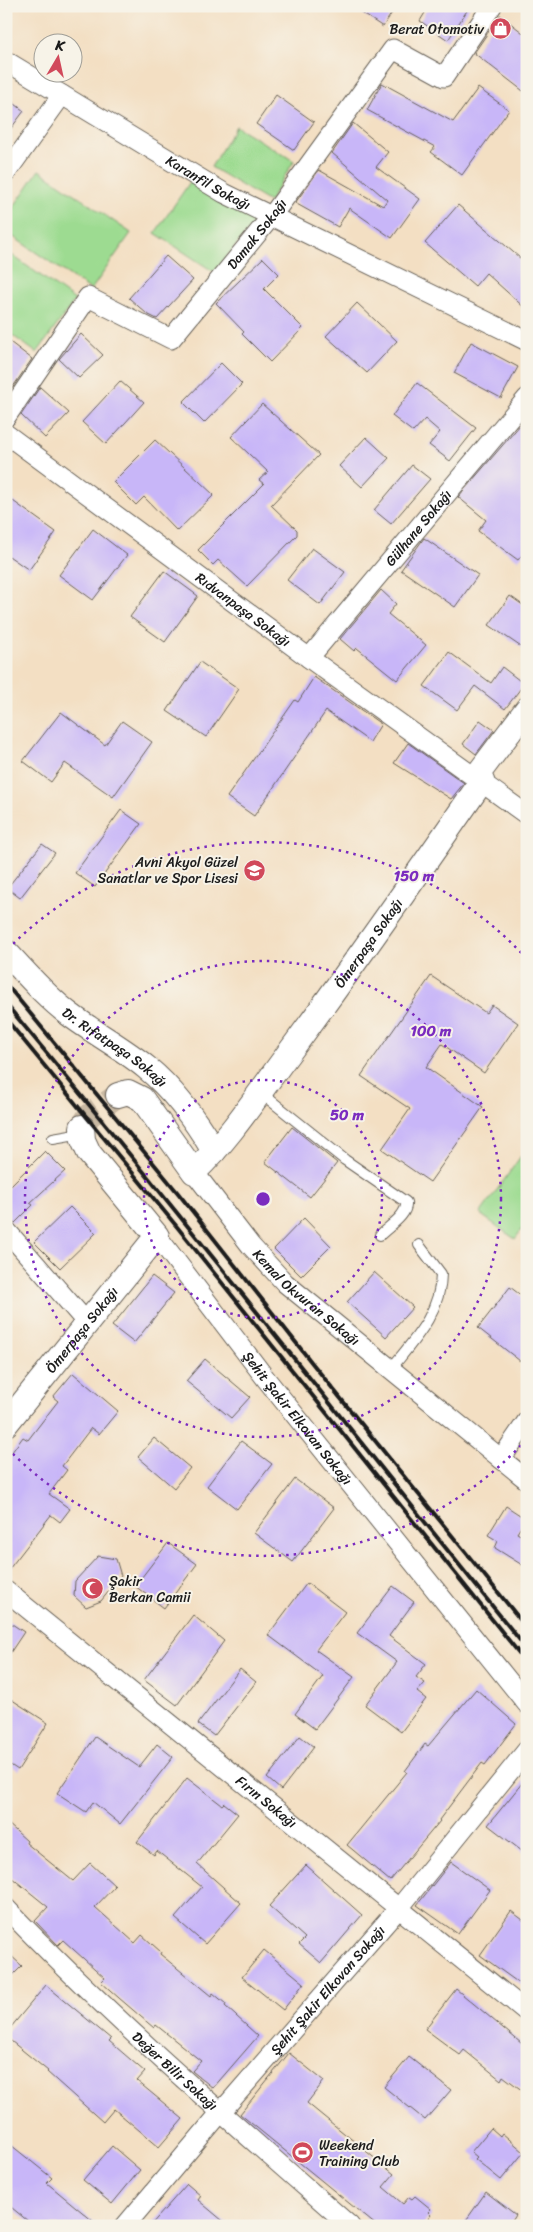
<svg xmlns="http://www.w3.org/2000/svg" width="533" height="2232" viewBox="0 0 533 2232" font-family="Sriracha,sans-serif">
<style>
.green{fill:#9ddb91;stroke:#5c7c56}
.building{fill:#c8b6f8}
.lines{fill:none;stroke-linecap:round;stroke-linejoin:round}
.tertiary-tunnel{stroke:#c8b8a2;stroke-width:24;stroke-dasharray:24 12;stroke-linecap:butt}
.service-casing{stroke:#676056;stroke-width:12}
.minor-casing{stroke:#676056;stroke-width:21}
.tertiary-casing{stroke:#676056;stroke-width:26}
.service{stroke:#fff;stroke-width:10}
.minor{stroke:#fff;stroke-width:19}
.tertiary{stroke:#fff;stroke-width:24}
.rail{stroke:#1c1c1c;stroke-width:4}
.ring{fill:none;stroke:#7b2cbf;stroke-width:2.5;stroke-dasharray:2.5 5}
.labels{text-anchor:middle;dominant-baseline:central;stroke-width:4;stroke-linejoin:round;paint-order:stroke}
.poi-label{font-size:14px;fill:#1c1c1c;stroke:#f7f3e8;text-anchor:end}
.street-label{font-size:14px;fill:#1c1c1c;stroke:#f7f3e8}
.centre{fill:#7b2cbf;stroke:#f7f3e8;stroke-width:2.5}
.ring-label{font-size:15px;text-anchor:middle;font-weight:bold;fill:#7b2cbf;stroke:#f7f3e8;stroke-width:4;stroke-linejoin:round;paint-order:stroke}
</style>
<rect width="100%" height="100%" fill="#f7f3e8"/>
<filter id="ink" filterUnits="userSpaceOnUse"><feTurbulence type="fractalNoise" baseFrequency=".02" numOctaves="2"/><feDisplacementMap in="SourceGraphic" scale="10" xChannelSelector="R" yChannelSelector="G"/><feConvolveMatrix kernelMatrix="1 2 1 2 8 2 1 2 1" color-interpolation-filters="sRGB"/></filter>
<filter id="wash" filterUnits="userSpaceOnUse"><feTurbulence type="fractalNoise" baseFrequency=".0096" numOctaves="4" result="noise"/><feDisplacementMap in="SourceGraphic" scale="20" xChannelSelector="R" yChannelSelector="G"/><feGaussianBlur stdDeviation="1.12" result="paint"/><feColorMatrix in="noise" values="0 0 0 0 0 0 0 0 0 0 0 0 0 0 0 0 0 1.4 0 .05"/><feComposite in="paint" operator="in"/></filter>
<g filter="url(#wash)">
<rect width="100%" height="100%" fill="#f3dfc3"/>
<path class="green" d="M236,126L294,161L269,202L211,167Z
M39,170L131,233L91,290L6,232V218Z
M190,182L257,220L214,272L155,233Z
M6,251L75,300L37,353L6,331Z
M521,1156L527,1161V1222L515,1239L480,1214Z"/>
<g id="blocks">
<path class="building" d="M351,6H396L383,27Z
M429,6H470L448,40L420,21Z
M500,15L527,36V94L474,53Z
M382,83L453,122L478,88L509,110L462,175L431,152L435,147L367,110Z
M276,95L314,122L294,150L256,124Z
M6,97L24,111L6,135Z
M353,123L388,152L376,167L420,199L392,238L349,208L338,227L295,203L319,170L383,206L387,200L332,153Z
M458,205L527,264V310L486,273L475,286L425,243Z
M166,256L193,280L157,319L147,314L129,298Z
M263,258L279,274L264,289L303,328L270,362L242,334L244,332L216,303Z
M357,303L397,341L367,373L326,336Z
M81,334L103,355L79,378L59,359Z
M6,339L32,359L6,397Z
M471,342L518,367L501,398L454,373Z
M221,363L242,384L204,423L183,402Z
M120,381L144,402L106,444L82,422Z
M417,383L476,428L450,461L429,445L440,432L425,419L413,432L392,416Z
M40,387L69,413L45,438L21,415Z
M262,404L319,455L271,505L297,530V535L247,586L218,560L213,565L198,550L264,484L259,480L268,472L231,437Z
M527,417V549L518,560L478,531L486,520L458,497Z
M366,437L389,458L362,487L339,466Z
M155,440L214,495L177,531L144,497L136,505L113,482Z
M412,465L430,479L391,524L374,510Z
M6,496L56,532L29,570L6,554Z
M93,529L127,555L93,600L59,575Z
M424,538L478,575L455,607L401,570Z
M312,548L345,572L320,605L287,580Z
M164,571L198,596L165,642L130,617Z
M381,590L396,604L388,614L426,645L397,680L357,648L354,651L340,639Z
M510,596L527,608V651L489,625Z
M449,652L491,683L502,667L524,684L505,709L475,686L457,710L424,686Z
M200,662L239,689L206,737L167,711Z
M314,677L381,724L370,742L326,711L254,816L227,797L295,700L298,702Z
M61,712L105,745L122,721L152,742L113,797L65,763L51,782L23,761Z
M480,720L494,730L476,754L463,744Z
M408,743L464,783L451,799L394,763Z
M121,810L141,824L95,887L75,873Z
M42,844L55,853L20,898L7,888Z
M431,976L486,1013L492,1005L518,1023L484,1073L442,1044L426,1067L483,1107L430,1182L382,1149L410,1109L361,1076Z
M292,1127L337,1163L310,1197L265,1162Z
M45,1151L65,1171L30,1203L33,1205L15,1223L6,1219V1190Z
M70,1207L96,1233L60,1268L34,1242Z
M304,1218L331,1246L301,1276L274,1249Z
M374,1272L413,1307L386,1337L347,1302Z
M152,1276L174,1293L134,1343L112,1326Z
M510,1287L527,1300V1352L520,1361L478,1328Z
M205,1359L250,1397L231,1418L186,1381Z
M73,1373L118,1411L99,1434L91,1428L62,1466L67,1470L49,1494L70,1509L60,1522L51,1515L6,1573V1460L23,1437L28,1440L58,1401L53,1397Z
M154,1438L190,1468L174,1488L138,1457Z
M241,1441L272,1464L237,1509L207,1486Z
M295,1479L334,1508L293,1562L254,1533Z
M506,1506L526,1519L517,1533L527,1539V1568L495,1548L498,1541L488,1535Z
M168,1543L197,1564L164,1608L135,1586Z
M98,1556L116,1559L121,1576L101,1601L86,1607L74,1596L75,1581Z
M307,1583L345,1612L316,1650L354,1677L315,1729L295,1714L323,1676L268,1635Z
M393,1586L414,1602L389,1636L426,1664L416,1677L425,1683L417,1692L426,1699L401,1732L365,1705L397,1662L357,1633Z
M193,1615L224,1641L177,1705L144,1680Z
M6,1620L24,1632L6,1659Z
M240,1669L256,1682L214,1736L198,1724Z
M476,1689L516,1724L485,1765L482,1763L439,1820L440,1821L390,1881L347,1845L407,1772L405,1771L425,1744L428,1746Z
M6,1696L48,1723L18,1770L6,1762Z
M300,1736L314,1747L281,1790L267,1778Z
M95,1737L139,1767L157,1744L173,1757L120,1824L93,1802L86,1812L57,1793Z
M527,1777V1855L488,1825Z
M187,1778L222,1805L224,1803L238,1814L197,1864L241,1903L205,1944L175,1918L202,1887L157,1851L154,1855L137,1842Z
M6,1822L27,1841L26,1843L73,1881L90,1863L115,1886L95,1907L135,1943L142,1935L161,1952L160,1954L211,1996L213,1993L226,2004L225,2006L258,2036L213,2088L192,2071L201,2061L156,2025L154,2028L119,1998L101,1982L105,1978L63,1940L58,1945L35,1921L48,1907L6,1873Z
M451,1862L490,1890L458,1934L417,1905Z
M306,1865L362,1915L321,1963L299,1944L305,1938L269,1906Z
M511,1911L527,1923V1989L480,1955Z
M264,1950L304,1983L283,2010L242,1977Z
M6,1951L22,1966L6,1982Z
M46,1985L111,2039L109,2041L145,2072L137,2081L183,2119L159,2147L114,2109L103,2122L47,2072L48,2071L6,2037V2033Z
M456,1989L527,2048V2094L503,2076L501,2080L464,2050L460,2055L425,2029Z
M289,2053L324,2081L307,2103L394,2174L383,2187L403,2204L409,2197L412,2199L415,2196L431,2209L428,2212L431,2215L422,2226H377L240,2114Z
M409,2057L451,2090L425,2120L384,2087Z
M491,2128L500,2136L502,2133L524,2152L501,2180L475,2159L477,2157L471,2152Z
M6,2141L52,2178L47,2183L99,2226H34L6,2203Z
M112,2146L140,2170L112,2204L83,2180Z
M187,2184L201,2196L198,2200L229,2226H150Z
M486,2192L516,2215L509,2226H462Z"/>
</g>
</g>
<g filter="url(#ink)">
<use href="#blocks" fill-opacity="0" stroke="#676056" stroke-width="1"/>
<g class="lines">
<path class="tertiary-tunnel" d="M82,1127L89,1116L118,1095"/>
<defs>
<path id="service" d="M260,1092L345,1160L406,1202C408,1215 389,1226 380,1235
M53,1138L82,1133
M390,1370C413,1341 441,1313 441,1274L419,1245"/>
<g id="minor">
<path id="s1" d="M6,61L224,193L527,341"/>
<path d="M6,173L62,95"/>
<path id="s2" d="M6,417L88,297L171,339L271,217L393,49L444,77L492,6"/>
<path id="s3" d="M6,434L309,658L527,815"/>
<path id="s4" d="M309,658L527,398"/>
<path id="s5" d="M194,1172L251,1246L285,1283L527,1480"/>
<path d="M6,1230L87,1323"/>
<path id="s6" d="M157,1236L266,1379L527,1704"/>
<path d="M501,1459L527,1421"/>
<path id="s7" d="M6,1591L527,2012"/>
<path id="s8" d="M6,1908C114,2021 233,2123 350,2226"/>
<path id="s9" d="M125,2226L221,2112L399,1908L527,1750"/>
</g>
<g id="tertiary">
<path id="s10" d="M6,952C26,973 45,996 69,1014C94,1033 123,1048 147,1068C175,1091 196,1121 214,1151"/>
<path id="s11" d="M118,1095L128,1092L142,1099L194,1172C231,1137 260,1091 291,1050C356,962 419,872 482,781L478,774L527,709"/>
<path id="s12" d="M6,1424L157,1236L89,1153L83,1140L82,1127"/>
</g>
</defs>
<use href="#service" class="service-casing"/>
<use href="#minor" class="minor-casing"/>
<use href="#tertiary" class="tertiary-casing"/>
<use href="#service" class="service"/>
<use href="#minor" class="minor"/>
<use href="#tertiary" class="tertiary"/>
<path class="rail" d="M6,984L178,1193L312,1363L527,1628
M6,1004C183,1216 353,1434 527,1649
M6,1019L178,1228L527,1663"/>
</g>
</g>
<g class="ring">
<circle cx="263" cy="1199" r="119"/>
<circle cx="263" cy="1199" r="238"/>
<path d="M526 1440A357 357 0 0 1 8 1449M8 949A357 357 0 0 1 526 958"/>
</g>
<defs>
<symbol id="shop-disc" viewBox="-11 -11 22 22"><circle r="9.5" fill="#d1495b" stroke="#f7f3e8"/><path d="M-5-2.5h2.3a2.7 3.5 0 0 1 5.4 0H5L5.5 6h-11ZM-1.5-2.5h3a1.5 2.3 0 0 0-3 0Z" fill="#fff"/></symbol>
<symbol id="school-disc" viewBox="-11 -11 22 22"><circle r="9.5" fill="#d1495b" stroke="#f7f3e8"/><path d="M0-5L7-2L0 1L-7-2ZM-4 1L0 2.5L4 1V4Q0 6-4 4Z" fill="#fff"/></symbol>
<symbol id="mosque-disc" viewBox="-11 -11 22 22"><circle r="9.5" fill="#d1495b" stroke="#f7f3e8"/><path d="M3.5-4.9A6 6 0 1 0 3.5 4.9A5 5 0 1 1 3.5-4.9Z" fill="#fff"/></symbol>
<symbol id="stadium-disc" viewBox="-11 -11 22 22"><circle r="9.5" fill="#d1495b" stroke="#f7f3e8"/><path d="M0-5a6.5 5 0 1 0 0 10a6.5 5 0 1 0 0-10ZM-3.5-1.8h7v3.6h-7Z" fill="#fff"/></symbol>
</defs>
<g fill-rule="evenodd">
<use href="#shop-disc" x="488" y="16" width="25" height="25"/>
<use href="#school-disc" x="242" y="858" width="25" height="25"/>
<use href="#mosque-disc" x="80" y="1576" width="25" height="25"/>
<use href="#stadium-disc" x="290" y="2140" width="25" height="25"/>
</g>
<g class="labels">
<g class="poi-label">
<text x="484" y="29">Berat Otomotiv</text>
<text x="238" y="862">Avni Akyol Güzel<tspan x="238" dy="16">Sanatlar ve Spor Lisesi</tspan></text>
<text x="109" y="1581" text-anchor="start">Şakir<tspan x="109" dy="16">Berkan Camii</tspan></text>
<text x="319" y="2145" text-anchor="start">Weekend<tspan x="319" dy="16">Training Club</tspan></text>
</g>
<g class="street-label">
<text stroke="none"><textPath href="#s1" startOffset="236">Karanfil Sokağı</textPath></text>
<text stroke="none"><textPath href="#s2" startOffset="374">Damak Sokağı</textPath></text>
<text stroke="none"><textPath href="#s4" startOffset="170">Gülhane Sokağı</textPath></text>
<text stroke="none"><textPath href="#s3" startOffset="295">Rıdvanpaşa Sokağı</textPath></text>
<text stroke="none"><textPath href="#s11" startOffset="404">Ömerpaşa Sokağı</textPath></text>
<text stroke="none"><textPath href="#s10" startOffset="145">Dr. Rıfatpaşa Sokağı</textPath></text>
<text stroke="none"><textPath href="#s5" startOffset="169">Kemal Okvuran Sokağı</textPath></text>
<text stroke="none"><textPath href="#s12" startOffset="121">Ömerpaşa Sokağı</textPath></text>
<text stroke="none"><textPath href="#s6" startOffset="230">Şehit Şakir Elkovan Sokağı</textPath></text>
<text stroke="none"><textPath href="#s7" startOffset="335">Fırın Sokağı</textPath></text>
<text stroke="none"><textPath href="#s9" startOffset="311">Şehit Şakir Elkovan Sokağı</textPath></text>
<text stroke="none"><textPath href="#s8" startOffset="235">Değer Bilir Sokağı</textPath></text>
</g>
</g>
<circle cx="263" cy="1199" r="8" class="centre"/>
<g class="ring-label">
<text x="414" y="881">150 m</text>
<text x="431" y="1036">100 m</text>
<text x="347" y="1120">50 m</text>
</g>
<rect width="533" height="2232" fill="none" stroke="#f7f3e8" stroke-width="25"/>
<g transform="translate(58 58) rotate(9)"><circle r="24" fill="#f7f3e8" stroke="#9f9d96"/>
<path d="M0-4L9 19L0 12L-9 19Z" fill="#d1495b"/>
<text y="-8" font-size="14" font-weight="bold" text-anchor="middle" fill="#1c1c1c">K</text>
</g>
</svg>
